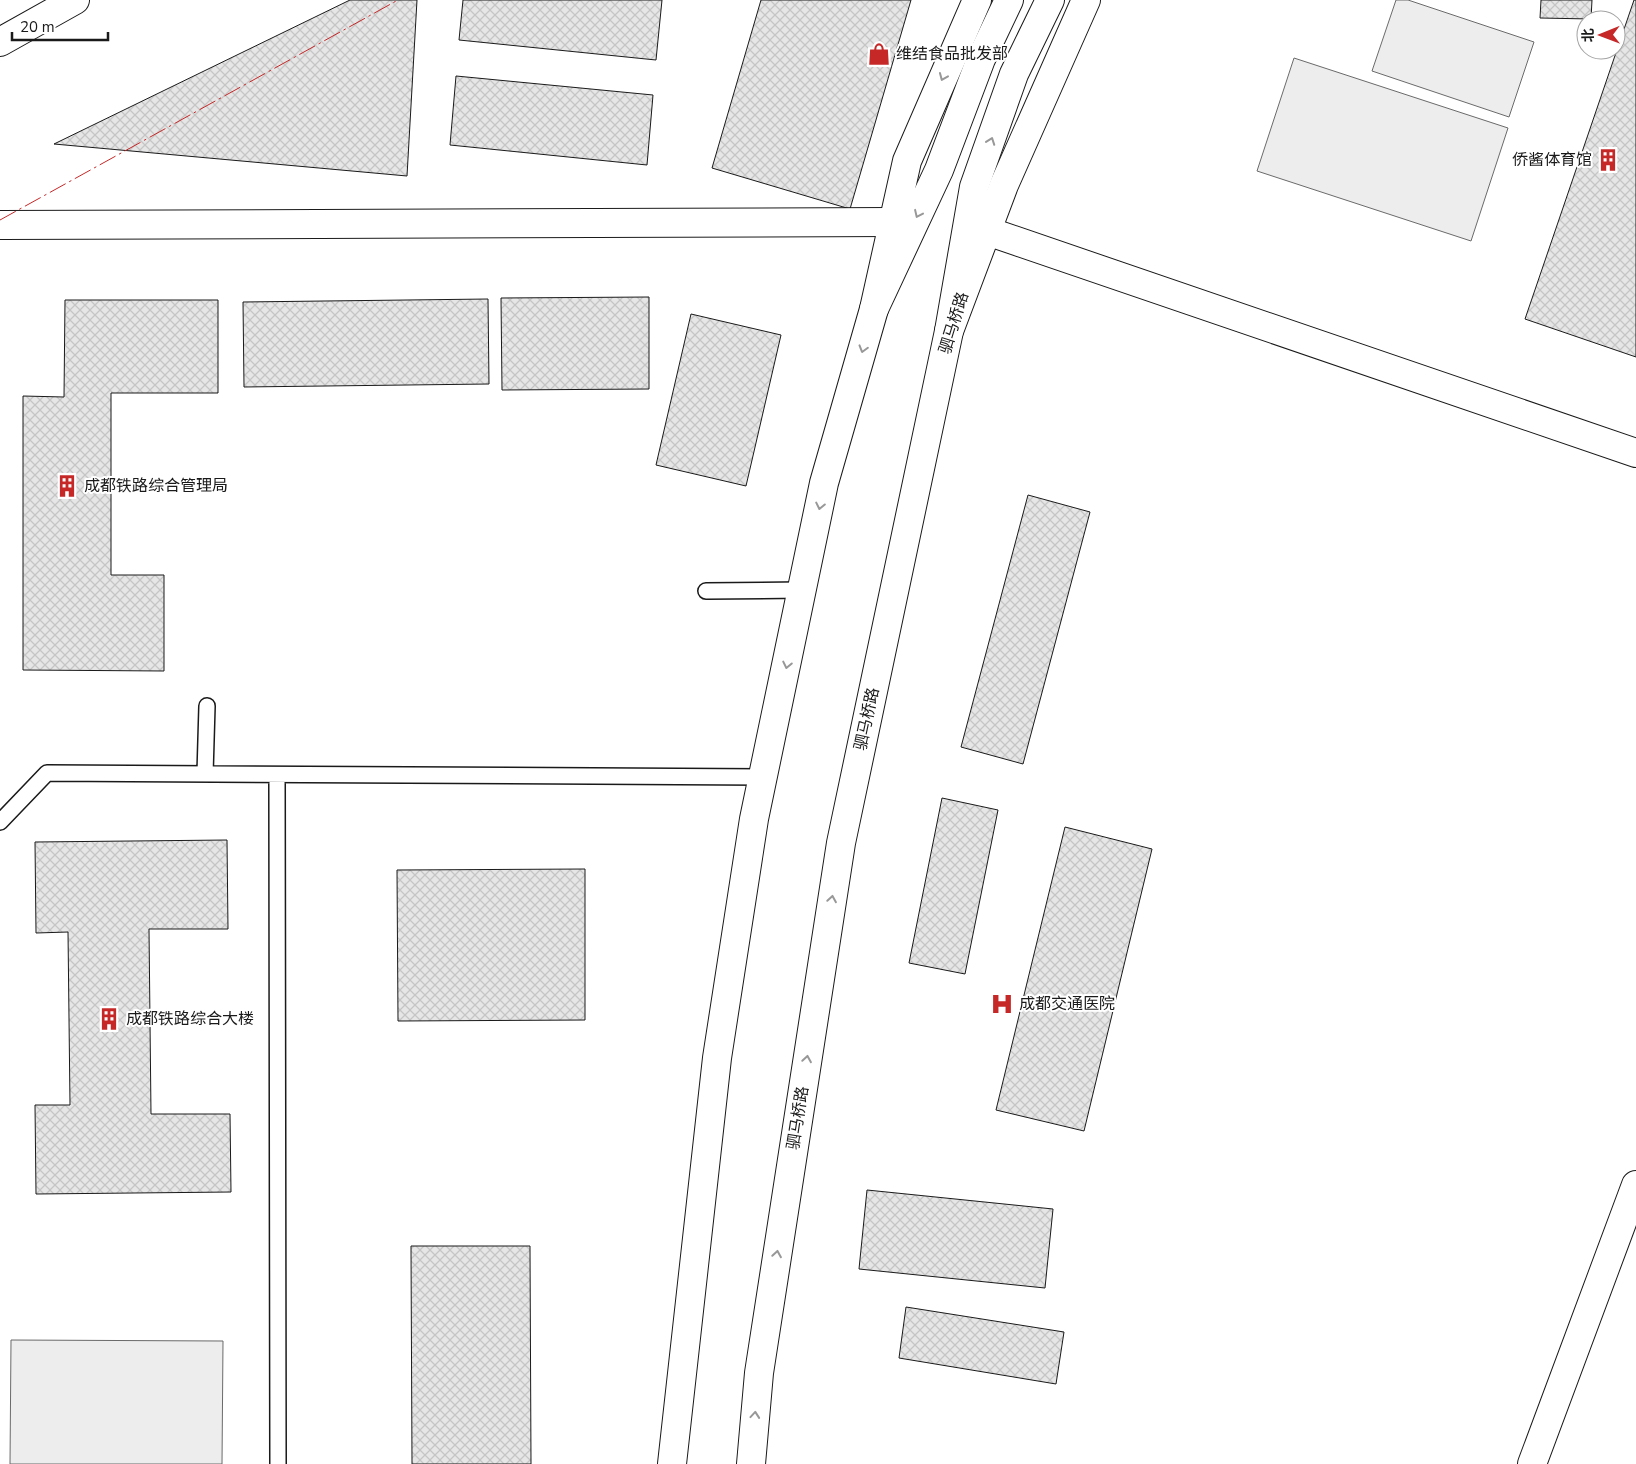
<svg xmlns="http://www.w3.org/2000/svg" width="1636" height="1464" viewBox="0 0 1636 1464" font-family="'Nunito Sans','Noto Sans SC',sans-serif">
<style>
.pitch{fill:#ededed;stroke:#6a6a6a}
.building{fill:url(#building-cross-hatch);stroke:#1a1a1a}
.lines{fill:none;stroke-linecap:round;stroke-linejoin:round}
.lane-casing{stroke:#1a1a1a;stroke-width:18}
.street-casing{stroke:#1a1a1a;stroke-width:30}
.secondary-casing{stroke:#1a1a1a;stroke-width:30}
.primary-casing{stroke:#1a1a1a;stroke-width:30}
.highway-casing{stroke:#1a1a1a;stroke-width:30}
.lane{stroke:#fff;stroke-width:15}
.street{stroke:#fff;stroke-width:28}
.secondary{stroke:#fff;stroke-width:28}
.primary{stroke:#fff;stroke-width:28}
.highway{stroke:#fff;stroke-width:28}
.power{stroke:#c62828;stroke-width:1;stroke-dasharray:18 4 2.5 4;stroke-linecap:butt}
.oneway{stroke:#989898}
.labels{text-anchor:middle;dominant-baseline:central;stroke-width:4;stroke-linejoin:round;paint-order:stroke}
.poi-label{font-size:16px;fill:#1a1a1a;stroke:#fff;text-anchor:start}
.street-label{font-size:16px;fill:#1a1a1a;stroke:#fff}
</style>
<defs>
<pattern id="building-cross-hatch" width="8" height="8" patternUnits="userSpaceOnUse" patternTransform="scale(1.25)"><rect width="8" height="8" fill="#e6e6e6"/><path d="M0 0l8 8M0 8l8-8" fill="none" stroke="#c5c5c5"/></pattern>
</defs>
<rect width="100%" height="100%" fill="#fff"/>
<path class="pitch" d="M1396,0H1408L1534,42L1509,117L1372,71Z
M1294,58L1508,128L1471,241L1257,171Z
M11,1340L223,1341L222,1464H10Z"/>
<path class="building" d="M350,0H417L407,176L54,144Z
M463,0H662L656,60L459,40Z
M761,0H911L850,209L712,168Z
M1541,0H1592L1591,19L1540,18Z
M1634,0H1636V357L1525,319Z
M456,76L653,95L647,165L450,145Z
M649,297V389L502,390L501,298Z
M488,299L489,384L244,387L243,302Z
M65,300H218V393H111V575H164V671L23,670V396L64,397Z
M691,314L781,335L746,486L656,465Z
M1028,495L1090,512L1023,764L961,747Z
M942,798L998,810L965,974L909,963Z
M1065,827L1152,849L1084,1131L996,1110Z
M227,840L228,929H149L151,1114H230L231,1192L36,1194L35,1105H70L68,932L36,933L35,842Z
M585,869V1020L398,1021L397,870Z
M867,1190L1053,1209L1045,1288L859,1269Z
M411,1246H530L531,1464H412Z
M906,1307L1064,1332L1056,1384L899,1358Z"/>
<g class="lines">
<defs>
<path id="lane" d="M706,591L802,590
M205,774L207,706
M277,775L278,1464
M0,822L47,773L764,777"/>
<path id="street" d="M0,225L893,222
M987,231L1636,453
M1532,1464L1636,1185"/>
<path id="secondary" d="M672,1464L717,1058L754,819L824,483L874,309L907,161L977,0
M751,1464L759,1373L841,843L949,331L1004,185L1086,0"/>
<path id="primary" d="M874,309L939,170L981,59L1009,0
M949,331L974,187L1014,74L1050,0"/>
<path id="highway" d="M0,42L75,0"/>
</defs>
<use href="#lane" class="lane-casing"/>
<use href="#street" class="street-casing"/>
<use href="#secondary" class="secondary-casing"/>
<use href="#primary" class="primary-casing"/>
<use href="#highway" class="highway-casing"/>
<use href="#lane" class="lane"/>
<use href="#street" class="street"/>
<use href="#secondary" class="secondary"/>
<use href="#primary" class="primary"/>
<use href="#highway" class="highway"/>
<path class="power" d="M0,220L398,0"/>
</g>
<defs><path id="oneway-chevron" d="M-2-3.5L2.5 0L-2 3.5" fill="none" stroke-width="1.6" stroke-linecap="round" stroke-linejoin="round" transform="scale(1.25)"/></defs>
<g class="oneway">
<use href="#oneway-chevron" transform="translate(943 77) rotate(113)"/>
<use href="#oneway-chevron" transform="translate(991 141) rotate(-70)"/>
<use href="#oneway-chevron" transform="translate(918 214) rotate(115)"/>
<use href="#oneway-chevron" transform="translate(863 349) rotate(106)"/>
<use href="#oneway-chevron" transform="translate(820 506) rotate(102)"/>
<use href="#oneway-chevron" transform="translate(787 665) rotate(102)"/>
<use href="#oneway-chevron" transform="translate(832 899) rotate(-81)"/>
<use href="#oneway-chevron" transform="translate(807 1059) rotate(-81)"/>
<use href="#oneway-chevron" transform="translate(777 1254) rotate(-81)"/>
<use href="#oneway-chevron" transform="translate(755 1415) rotate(-85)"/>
</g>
<defs>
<symbol id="shop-bare" viewBox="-9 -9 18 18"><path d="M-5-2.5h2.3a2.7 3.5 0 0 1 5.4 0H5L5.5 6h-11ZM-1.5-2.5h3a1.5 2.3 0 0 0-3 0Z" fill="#c62828" stroke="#fff" stroke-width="2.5" paint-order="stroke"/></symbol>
<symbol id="building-bare" viewBox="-9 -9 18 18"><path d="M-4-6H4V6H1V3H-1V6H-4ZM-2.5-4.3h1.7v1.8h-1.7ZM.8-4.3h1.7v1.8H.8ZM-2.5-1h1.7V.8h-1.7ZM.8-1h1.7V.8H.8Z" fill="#c62828" stroke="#fff" stroke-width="2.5" paint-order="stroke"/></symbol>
<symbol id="hospital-bare" viewBox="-9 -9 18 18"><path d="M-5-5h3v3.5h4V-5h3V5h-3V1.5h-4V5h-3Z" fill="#c62828" stroke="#fff" stroke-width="2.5" paint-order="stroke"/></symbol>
</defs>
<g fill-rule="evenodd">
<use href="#shop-bare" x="863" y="38" width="32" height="32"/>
<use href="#building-bare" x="1592" y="144" width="32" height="32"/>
<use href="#building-bare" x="51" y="470" width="32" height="32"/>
<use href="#hospital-bare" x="986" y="988" width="32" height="32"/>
<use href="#building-bare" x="93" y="1003" width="32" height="32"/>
</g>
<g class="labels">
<g class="poi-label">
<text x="896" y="54">维结食品批发部</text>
<text x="1592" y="160" text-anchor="end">侨酱体育馆</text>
<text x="84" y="486">成都铁路综合管理局</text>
<text x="1019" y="1004">成都交通医院</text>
<text x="126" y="1019">成都铁路综合大楼</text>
</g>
<g class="street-label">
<text transform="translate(954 323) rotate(-73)">驷马桥路</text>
<text transform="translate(867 719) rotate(-78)">驷马桥路</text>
<text transform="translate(798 1118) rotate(-81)">驷马桥路</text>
</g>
</g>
<g transform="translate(1601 35) rotate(269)"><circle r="24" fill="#ffffff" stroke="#a3a3a3"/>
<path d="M0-4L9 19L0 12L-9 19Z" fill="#c62828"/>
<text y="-8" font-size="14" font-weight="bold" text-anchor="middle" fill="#1a1a1a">北</text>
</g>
<path d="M12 32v8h96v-8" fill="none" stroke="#1a1a1a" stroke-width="2.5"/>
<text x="20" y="32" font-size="15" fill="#1a1a1a" stroke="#ffffff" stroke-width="4" paint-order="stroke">20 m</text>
</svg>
